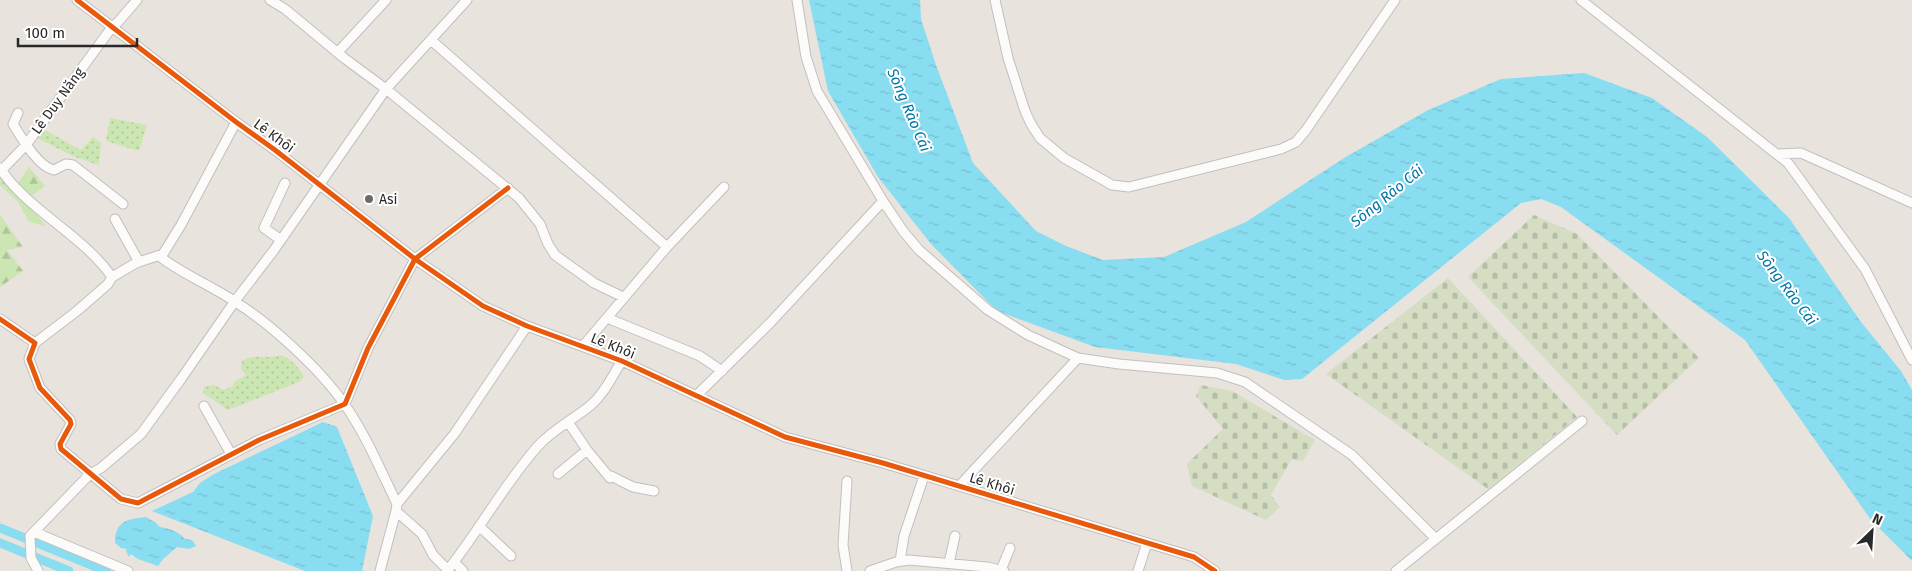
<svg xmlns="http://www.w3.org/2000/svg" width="1912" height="571" viewBox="0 0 1912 571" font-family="'Fira Sans',sans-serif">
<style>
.grass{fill:url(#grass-dots)}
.forest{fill:url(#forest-firs)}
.cemetery{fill:url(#cemetery-stones)}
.water{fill:url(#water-ripples)}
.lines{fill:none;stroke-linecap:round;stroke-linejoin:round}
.canal{stroke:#89ddf1;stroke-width:9}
.minor-casing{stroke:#c1bfbf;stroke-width:11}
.minor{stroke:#fcfbfa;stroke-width:9}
.cycleway-casing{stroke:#fff;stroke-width:8}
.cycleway{stroke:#e8590c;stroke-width:5}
.poi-dot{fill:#6c6a68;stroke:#fff;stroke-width:2}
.labels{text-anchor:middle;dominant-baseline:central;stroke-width:4;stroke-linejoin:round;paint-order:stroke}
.street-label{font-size:14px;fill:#292929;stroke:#fff}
.poi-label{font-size:14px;fill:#292929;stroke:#fff;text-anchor:start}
.water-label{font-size:15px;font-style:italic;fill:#0076a5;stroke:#fff}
</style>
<defs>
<pattern id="grass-dots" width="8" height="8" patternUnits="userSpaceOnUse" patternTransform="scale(1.25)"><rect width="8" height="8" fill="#cbe6b2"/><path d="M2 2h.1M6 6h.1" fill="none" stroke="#aec599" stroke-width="1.8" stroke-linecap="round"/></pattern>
<pattern id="forest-firs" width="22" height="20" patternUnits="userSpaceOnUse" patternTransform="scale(1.25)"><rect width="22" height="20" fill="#cbe6b2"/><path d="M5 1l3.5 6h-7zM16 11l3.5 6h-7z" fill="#aec599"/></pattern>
<pattern id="cemetery-stones" width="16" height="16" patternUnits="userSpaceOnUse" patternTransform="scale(1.25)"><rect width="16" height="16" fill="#d5ddc3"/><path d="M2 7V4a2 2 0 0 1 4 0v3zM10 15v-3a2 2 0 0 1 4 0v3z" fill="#b7bea8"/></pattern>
<pattern id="water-ripples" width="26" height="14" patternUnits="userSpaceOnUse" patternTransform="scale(1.25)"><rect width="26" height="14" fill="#89ddf1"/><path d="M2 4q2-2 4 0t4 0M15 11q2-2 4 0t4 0" fill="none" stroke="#76becf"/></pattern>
</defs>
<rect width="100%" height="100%" fill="#e8e3dd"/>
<path class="grass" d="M110,118L147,125L139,151L106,141Z
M36,125L81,150L93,137L101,143L99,165L75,157L31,135Z
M281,355C291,359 299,367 304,377L299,382L228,410L203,393L204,387L214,385L223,390L233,386L234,382L246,375L241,369L242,361C254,353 268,360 281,355Z"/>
<path class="forest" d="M29,167L45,186L29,198L16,189L46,226L29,222L18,202L0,185V174L15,187Z
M0,215L23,247L7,250L23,271L0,287Z"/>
<path class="cemetery" d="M1534,215L1577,234L1699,358L1617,435L1468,277Z
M1448,278L1577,417L1488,489L1326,374Z
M1201,385L1232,391L1315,440L1303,461L1291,460L1271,495L1280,507L1266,520L1192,486L1187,464L1223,429L1196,396Z"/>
<path class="water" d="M809,0H920L921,19L936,65L973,163L1036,231L1066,246L1103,260L1164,257L1246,222L1344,158L1428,110L1501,79L1584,73L1652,98L1707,137L1789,218L1861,322L1901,371L1912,390V561L1871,520L1745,340L1561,207L1541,199L1521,203L1302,379L1284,380L1236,364L1095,347L997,311L931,244L878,177L828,91Z
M323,422L337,427L373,516L362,571H305L152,511L193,492L200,483L214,474Z
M146,517L156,523L160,527C170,529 178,531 185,539L192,540L196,546L189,549L177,547L163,559L158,566L138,559L131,554L129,557L126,551L127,549L121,548L115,543C115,521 127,519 146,517Z"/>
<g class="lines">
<path class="canal" d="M0,528L106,571
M0,543L69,571"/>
<defs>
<path id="minor" d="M77,0L236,122L275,150L415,259L483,306L527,326L622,361L785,437L883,463L1194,557L1215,571
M270,0L285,9L344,58L386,89L519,198L540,224L548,244L555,255L594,283L623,297
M797,0L806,57L817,91L883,201
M995,0L1008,58L1025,111L1031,124L1040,138L1064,158L1112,185L1129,187L1281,149L1296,142L1306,130L1395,0
M1581,0L1788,163L1865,269L1912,360
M431,40L667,247
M338,52L386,0
M18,113L13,124C21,137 38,167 54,170L66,164L73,165L123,204
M1778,154L1801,153L1912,203
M0,168C27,210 83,235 112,277
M0,172L26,145L112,27L118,22L137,0
M115,219L139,262
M281,240L264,228L285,183
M159,256C182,274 210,285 234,301C271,324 321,370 345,405C366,435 381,471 397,504L396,511L422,534L433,555L448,570
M607,318L700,356L722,371
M0,319L35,343L29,359L40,388L70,420L71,424L60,444L61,449L121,499L138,503L259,440L345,404L368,348L415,259L508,188
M35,343L77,311L108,284L112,277L136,263L163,254L181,225L236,122
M583,346L667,247L724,187
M696,396L771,322L883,201L903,231L919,250L988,310L1028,335L1078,358
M204,406L231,454
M568,422L587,450L610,478
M558,474L587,450
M611,476L633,487L654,491
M959,486L1078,358L1119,364L1217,373L1245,382L1352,455L1435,538
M397,504L455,433L527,326
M479,526L511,556
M34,532L128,571
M900,561L904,536L924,476
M454,562L463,571
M949,563L955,536
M1001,570L1010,548
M38,571L31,558L30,536L90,474L101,468L141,434L181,379L235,301L274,250L386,89L467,0
M380,571L396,511
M447,571C479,531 503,486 537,447C553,429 573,420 591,405C605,393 612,376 622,361
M847,571L843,545L847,481
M870,571L896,562L909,560L987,567L1004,571
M1138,571L1147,543
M1396,571L1582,421"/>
</defs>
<use href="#minor" class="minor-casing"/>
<use href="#minor" class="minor"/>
<defs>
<path id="cycleway" d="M77,0L236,122L275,150L415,259L483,306L527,326L622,361L785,437L883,463L1194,557L1215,571
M0,319L35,343L29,359L40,388L70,420L71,424L60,444L61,449L121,499L138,503L259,440L345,404L368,348L415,259L508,188"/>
</defs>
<use href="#cycleway" class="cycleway-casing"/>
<use href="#cycleway" class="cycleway"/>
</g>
<circle class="poi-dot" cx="369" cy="199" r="5"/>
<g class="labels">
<g class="street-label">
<text transform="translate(58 101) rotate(-54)">Lê Duy Năng</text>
<text transform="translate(274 136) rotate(36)">Lê Khôi</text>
<text transform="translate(613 346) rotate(22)">Lê Khôi</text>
<text transform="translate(992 484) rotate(17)">Lê Khôi</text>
</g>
<g class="poi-label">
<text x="379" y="199">Asi</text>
</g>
<g class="water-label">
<text transform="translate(909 110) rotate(67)">Sông Rào Cái</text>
<text transform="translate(1387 196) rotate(-39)">Sông Rào Cái</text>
<text transform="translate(1787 288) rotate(53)">Sông Rào Cái</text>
</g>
</g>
<g transform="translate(1872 531) rotate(25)" stroke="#ffffff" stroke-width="4" paint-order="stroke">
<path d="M0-4L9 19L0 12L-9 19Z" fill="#292929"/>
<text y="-8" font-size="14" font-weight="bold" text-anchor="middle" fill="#292929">N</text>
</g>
<path d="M18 38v8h119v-8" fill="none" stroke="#292929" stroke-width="2.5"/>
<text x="25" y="38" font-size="15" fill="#292929" stroke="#ffffff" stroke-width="4" paint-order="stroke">100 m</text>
</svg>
